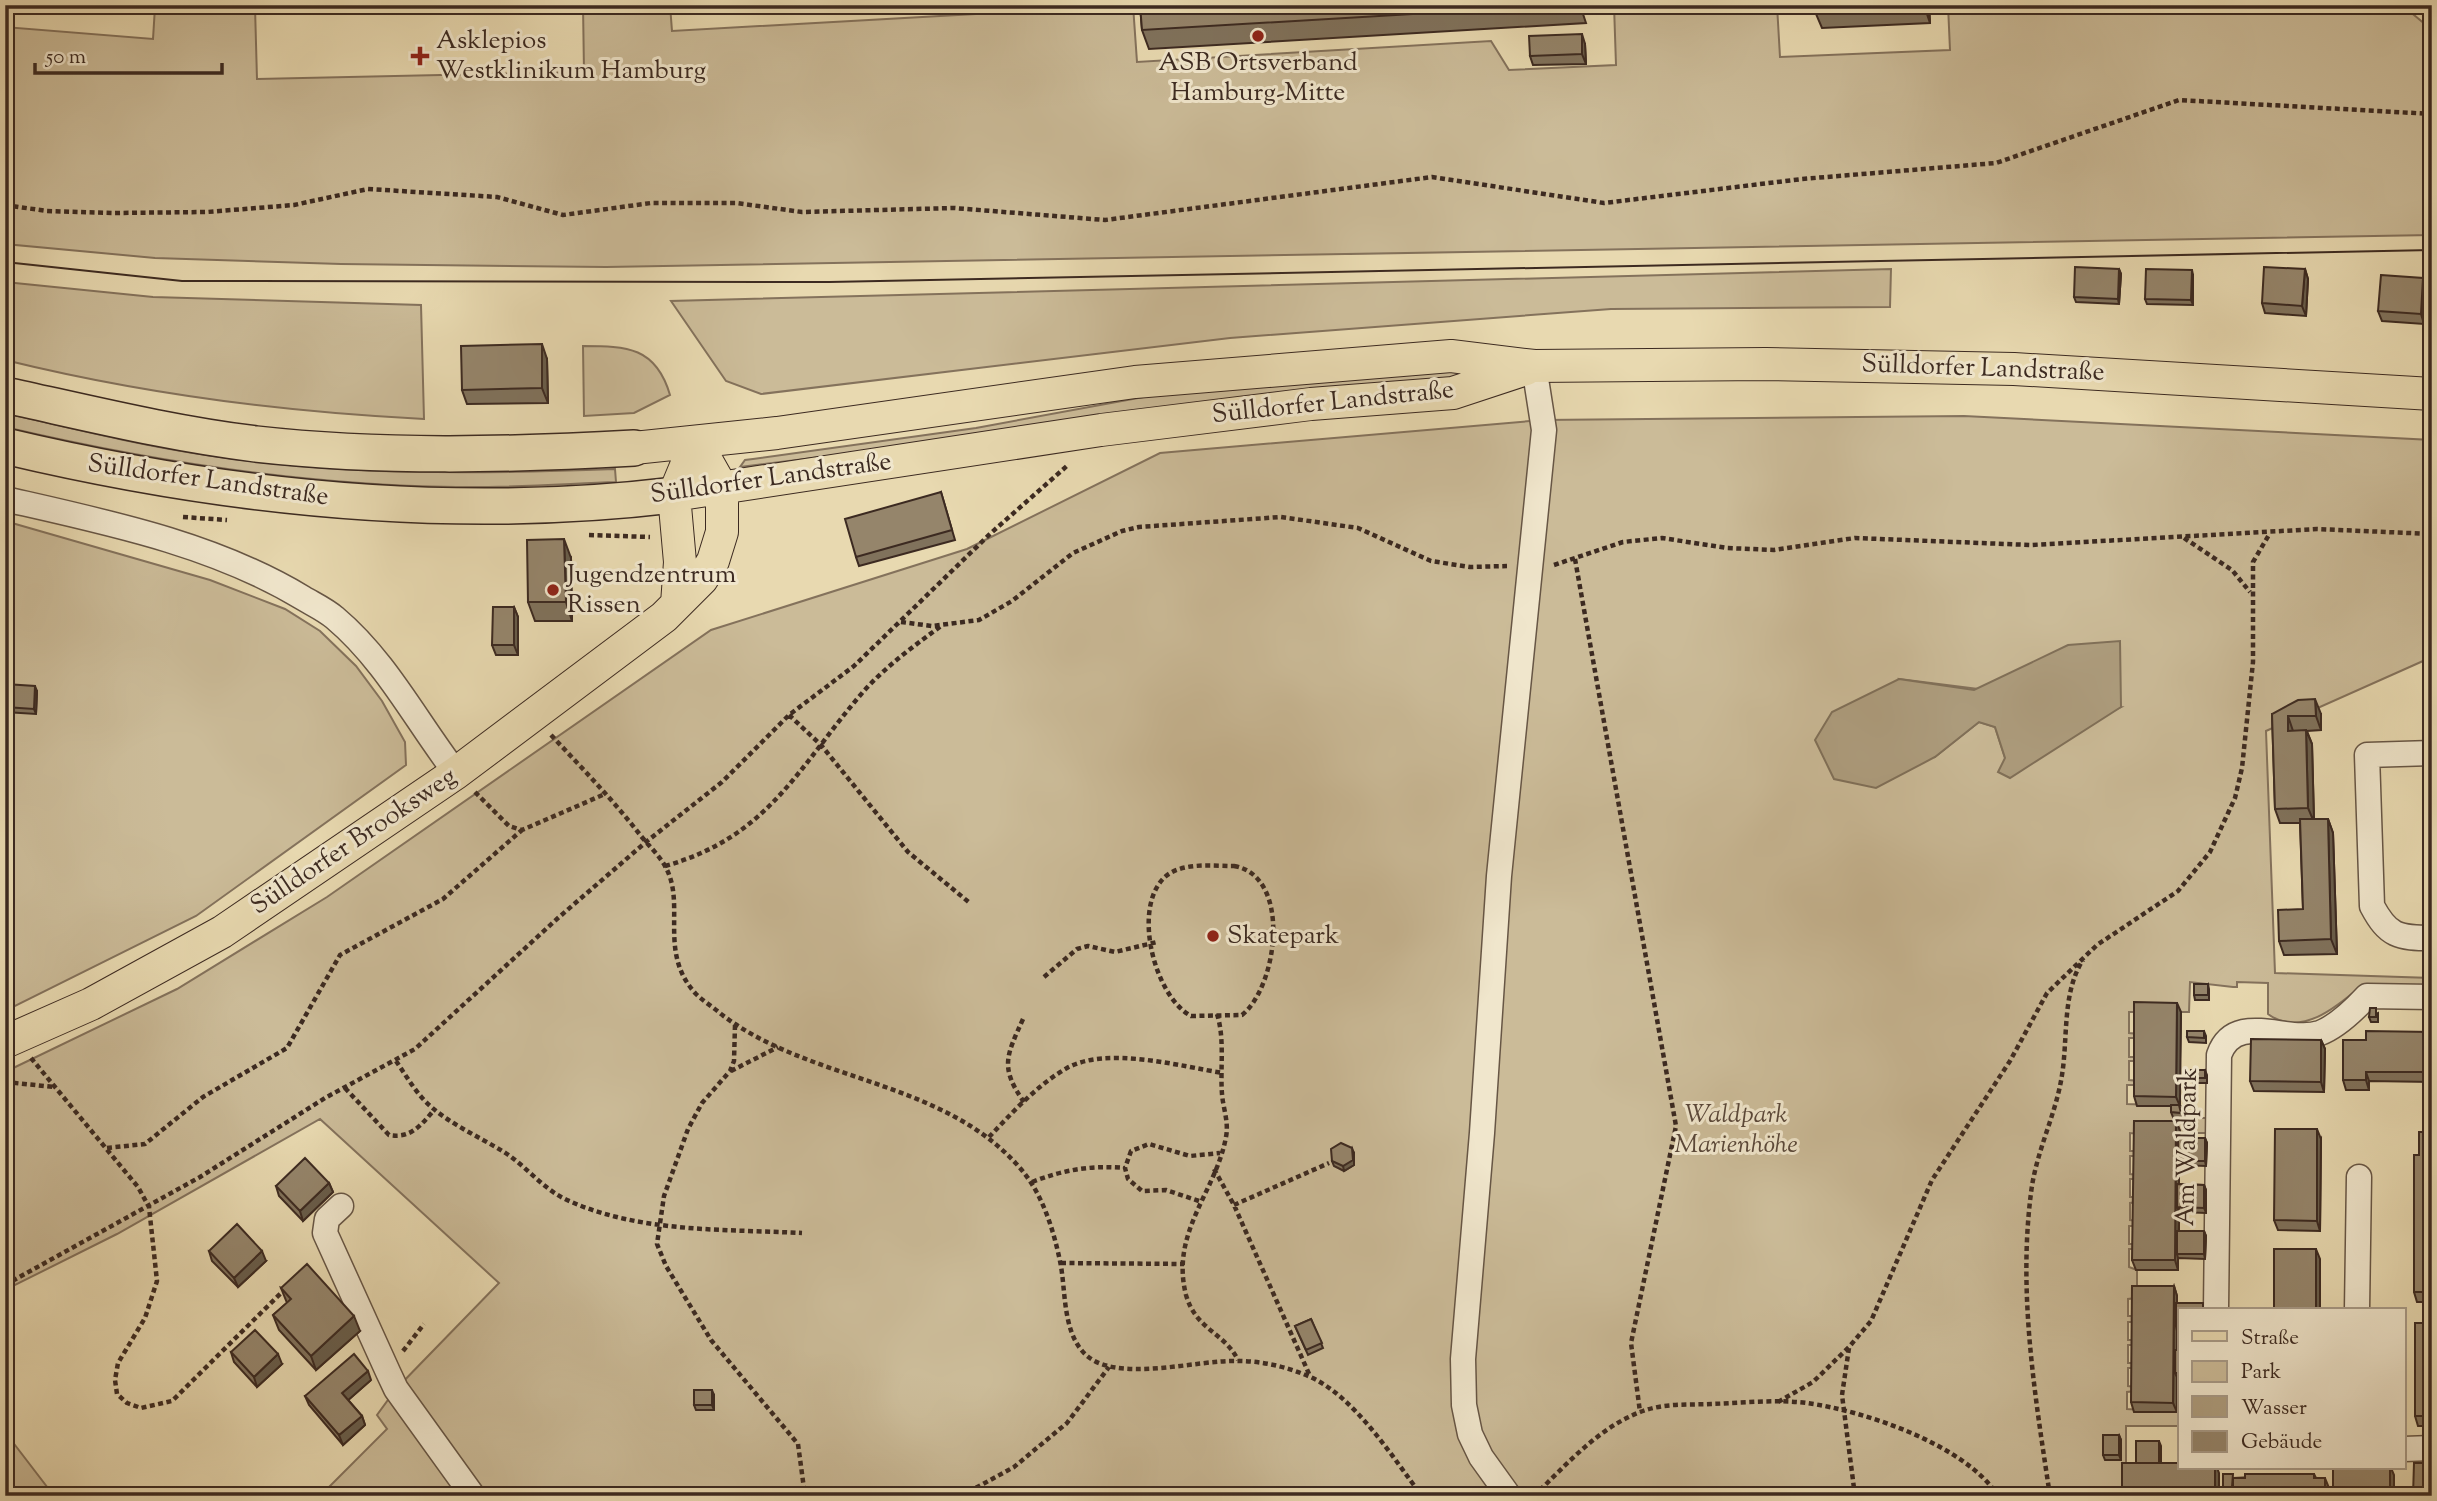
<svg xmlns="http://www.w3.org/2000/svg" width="2437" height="1501" viewBox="0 0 2437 1501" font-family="'Sorts Mill Goudy',serif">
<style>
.green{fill:#cbbb98;stroke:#84725c;stroke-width:2;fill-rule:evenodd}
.water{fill:#ae9e7f;stroke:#807059;stroke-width:2}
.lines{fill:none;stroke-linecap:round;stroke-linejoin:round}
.minor-casing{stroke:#675645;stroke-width:27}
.major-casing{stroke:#3c2a21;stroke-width:34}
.highway-casing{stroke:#3c2a21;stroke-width:38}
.path{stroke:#3c2a21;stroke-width:4.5;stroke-dasharray:5 3.5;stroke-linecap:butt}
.minor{stroke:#f0e6cc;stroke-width:24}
.major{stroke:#e8d9b0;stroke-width:32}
.highway{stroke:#e8d9b0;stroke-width:35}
.tram{stroke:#3c2a21;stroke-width:2}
.wall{fill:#80725c;stroke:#3c2a21;stroke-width:2}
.shaded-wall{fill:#685d4b;stroke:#3c2a21;stroke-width:2}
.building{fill:#95856b;stroke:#3c2a21;stroke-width:2}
.poi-dot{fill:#8f2418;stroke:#f0e6cc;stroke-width:2.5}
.labels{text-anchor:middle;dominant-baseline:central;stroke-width:6;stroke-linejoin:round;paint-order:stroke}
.poi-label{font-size:26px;fill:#3c2a21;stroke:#f0e6cc;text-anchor:start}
.street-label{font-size:26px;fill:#3c2a21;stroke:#f0e6cc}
.park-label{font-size:26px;font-style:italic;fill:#594739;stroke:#f0e6cc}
</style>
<rect width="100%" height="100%" fill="#e8d9b0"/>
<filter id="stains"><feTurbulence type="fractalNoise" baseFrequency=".00286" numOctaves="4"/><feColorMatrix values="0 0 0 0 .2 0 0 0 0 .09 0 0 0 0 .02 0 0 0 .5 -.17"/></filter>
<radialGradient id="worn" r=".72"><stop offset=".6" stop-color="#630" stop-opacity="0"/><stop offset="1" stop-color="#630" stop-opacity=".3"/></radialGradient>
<path class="green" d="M583,5H670L672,31L993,13V5H1133L1137,62L1491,41L1509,70L1616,65L1614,5H1777L1780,57L1950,50L1948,5H2402L2432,30V235L606,267L341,264L155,258L5,244V27L153,39L155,7H255L257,79L584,72Z
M1891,269L1890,307L1611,309L1230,338L761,394L726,381L671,301Z
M5,282L153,297L421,305L424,419C282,412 143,394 5,360Z
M583,346C627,346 656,347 670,395L634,413L584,416Z
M1454,369L1503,373L740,467L745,460L753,459L976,428L1149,396Z
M5,413C74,429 143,446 213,456C347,476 481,474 615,469L616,482C563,484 509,488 456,487C304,485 154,462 5,427Z
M1964,416L2432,440V657L2266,731L2275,973L2432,978V987L2361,986C2337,1007 2300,1038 2268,1014V983L2237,982V987H2233L2190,982L2189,1012H2129V1033L2139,1034V1038H2129V1057H2139V1061H2129V1080L2139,1081V1085H2127V1104L2181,1106V1110H2173V1118H2209L2207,1133H2190V1139L2130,1133V1151H2138V1156H2130V1174L2138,1175V1179H2130V1197H2138V1202L2130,1203V1220L2138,1221V1226H2129V1244H2137V1249H2129V1267L2137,1270V1298L2128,1299V1316H2136V1322H2128V1340H2135L2136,1345H2128V1363H2136V1368H2128V1386L2136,1387V1391L2127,1392V1409L2180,1412V1426H2126V1496H1529L1522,1492L1518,1496H320L387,1429L377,1415L396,1389L499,1283L320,1119L117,1234L5,1290V1072L177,989L327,897L711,630L967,549L1160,453L1542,420ZM1899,679L2121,707L2005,758L1995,727L1979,722L1935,757Z
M5,521L210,580L285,609L320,631L356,666L382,701L405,742L406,765L196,916L5,1011Z
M5,1432L54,1496H5Z"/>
<path class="water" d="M2120,641L2121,707L2010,778L1998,772L2005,758L1995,727L1979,722L1935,757L1876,788L1834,779L1815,740L1832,712L1899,679L1974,690L2068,645Z"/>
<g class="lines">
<defs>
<path id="minor" d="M5,499C106,522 214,544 303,598C313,604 326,610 335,618C386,661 416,721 456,773
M2432,753L2367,755L2372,906C2388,936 2398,938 2432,938
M341,1206L327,1219L325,1233L388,1372L396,1389L473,1496
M2216,1310L2219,1055C2235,1010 2287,1044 2320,1033C2338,1026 2355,1009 2367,996L2432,997
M2357,1310L2359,1177
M2404,1449L2432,1448
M1509,1496L1481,1457L1470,1434L1464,1405L1463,1359L1482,1133L1499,876L1544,430L1534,366"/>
<path id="major" d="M634,448L777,433L1135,382L1451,356L1534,366L1766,364L2014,369L2432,394
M674,495L1101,430L1311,404L1453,393L1526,369
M677,604L680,562L674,495L696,442
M5,1042L91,1004L222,932L456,773L664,617L702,579L713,561L722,532V488L696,442"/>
<path id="highway" d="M5,395C88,413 172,434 256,444C382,458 508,455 634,448
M5,446C224,498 450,522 674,495"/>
</defs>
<use href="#minor" class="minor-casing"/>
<use href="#major" class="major-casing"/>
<use href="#highway" class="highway-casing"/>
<path class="path" d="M5,205L47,211L113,213L207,212L294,205L368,189L497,197L563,215L651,203H736L802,212L954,208L1105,220L1432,177L1604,203L1802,179L1996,163L2179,100L2432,114
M183,517L227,520
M589,535L650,537
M2184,538L2232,570L2250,592
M1575,559L1676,1126L1631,1343L1640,1412
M1554,565L1623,542L1662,538L1727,548L1774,550L1855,538L2031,545L2317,529L2432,534
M901,622L932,626L979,620L1012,601L1073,553L1122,531L1139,527L1281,517L1358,528L1431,561L1470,567L1507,566
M789,715L821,745L908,852L971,904
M551,735C582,768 613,800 641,836C648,845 659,855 665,866C687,904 657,952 696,994C703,1001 713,1007 721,1014C811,1083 943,1079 1020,1168C1042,1193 1053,1228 1060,1261C1066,1289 1062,1330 1084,1353C1114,1385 1198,1359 1239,1361C1262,1361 1287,1367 1308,1376C1354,1395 1393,1458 1422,1496
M475,792L509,826L522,830L605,794
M665,866C769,837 799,766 863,692C886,666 914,646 941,626
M1234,866C1292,876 1278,986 1242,1015L1191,1016C1154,996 1131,906 1166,876C1183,862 1213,866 1234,866Z
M1044,977L1077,949L1088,946L1115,952L1157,942
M1217,1014C1225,1039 1220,1068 1222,1094C1223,1108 1229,1122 1226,1137C1216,1192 1170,1232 1186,1295C1196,1330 1224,1332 1238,1360
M1023,1019C1007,1055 999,1067 1024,1102
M735,1025L734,1061L730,1071L702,1103L688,1129L664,1196L657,1244L666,1266L711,1340L798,1444L805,1496
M31,1058L138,1187L149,1207L157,1281L145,1318L118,1363L115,1380L117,1394L127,1403L141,1408L172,1401L285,1289
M396,1061C405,1074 413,1088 424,1100C445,1122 478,1136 504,1152C526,1166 543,1189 567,1200C639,1233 724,1229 802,1233
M731,1071L778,1047
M5,1082L54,1087
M345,1088L389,1135C411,1139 421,1125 435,1109
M989,1137C1012,1113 1037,1085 1067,1068C1107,1046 1179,1066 1223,1073
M107,1148L145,1144L203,1097L287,1048L340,955L443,899L522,830
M1214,1169L1234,1205L1310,1376
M1032,1182C1063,1170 1091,1165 1125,1168
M1199,1201L1166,1190L1142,1191L1128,1179L1125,1168L1131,1151L1149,1144L1190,1156L1220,1153
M1234,1205L1329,1163
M1061,1263L1184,1264
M5,1285L200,1177L325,1098L415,1049L558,918L646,842L722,782L789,715L854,666L991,533L1068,465
M1849,1348L1842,1395L1855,1496
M403,1351L424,1324
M1778,1402L1813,1382L1849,1347L1871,1321L1932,1180L2010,1061L2047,993L2097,945L2178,891L2210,852L2235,798L2242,768L2253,662V562L2270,533
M961,1496L1014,1467L1067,1423L1109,1367
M1534,1496C1566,1465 1600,1426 1643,1411C1665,1403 1688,1405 1711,1404C1742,1403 1775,1399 1807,1403C1865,1411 1966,1445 1998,1496
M2050,1496C2035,1396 2018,1294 2031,1193C2036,1151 2056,1115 2062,1075C2068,1038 2062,992 2083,960"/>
<use href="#minor" class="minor"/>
<use href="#major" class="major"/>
<use href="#highway" class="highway"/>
<path class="tram" d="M5,262L182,281L829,282L2432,250"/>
</g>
<path class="wall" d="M88,5H143V11L89,7Z
M255,5H311V12L258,13Z
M519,5H573V7L520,8Z
M697,5H712V10L699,11Z
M1140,5H1598V10L1582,11L1586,23L1149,49L1142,30Z
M1929,5L1930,23L1822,28L1816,14Z
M1585,44L1586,64L1533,65L1530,56Z
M2119,269L2121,274L2119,304L2076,302L2074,297Z
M2305,269L2308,279L2306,316L2265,313L2262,303Z
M2193,275V305L2147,304L2145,299Z
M2427,288L2424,324L2382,321L2378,311Z
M547,359L548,403L467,404L462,390Z
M941,492L955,540L859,566L856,557Z
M571,558L572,621H535L528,602Z
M514,607L518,617V655H496L492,645Z
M5,684L37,691L36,714L5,712Z
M2272,714H2321V730L2307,731L2312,744L2314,819H2328L2333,833L2337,954L2284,955L2279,941L2303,909L2300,823H2280L2275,809Z
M2208,984L2209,989V1000H2195L2194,995Z
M2181,1012L2179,1106L2182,1114H2192L2194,1119V1126H2184L2182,1118L2173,1117L2171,1112V1106H2137L2134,1096Z
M2378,1013V1022H2371L2369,1017Z
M2204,1031L2206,1036V1043L2189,1042L2187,1037Z
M2432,1032V1082L2369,1081V1090H2346L2343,1080L2366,1040Z
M2321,1040L2325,1049L2324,1092L2254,1091L2250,1081Z
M2205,1070L2207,1075V1083H2193L2191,1078Z
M2176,1121L2180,1131V1138H2205L2207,1143L2206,1166L2179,1165V1184L2204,1185L2206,1190V1213L2179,1212V1231H2204L2206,1236L2205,1259L2178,1258V1270H2136L2132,1260Z
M2432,1132V1302H2417L2414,1292L2419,1155Z
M2321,1139L2320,1231L2278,1230L2274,1220Z
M1354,1153V1165L1344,1171L1334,1166L1332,1161Z
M329,1183L333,1192L303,1221L279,1196L276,1186Z
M209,1251L266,1261L238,1287L212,1261Z
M2174,1286L2177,1296V1303L2204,1308V1310H2180V1331H2177V1350H2180V1378L2177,1377V1412H2134L2131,1402Z
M281,1288L360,1331L316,1370L279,1330L273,1315L287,1303Z
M1311,1319L1323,1348L1308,1355L1295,1326Z
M2432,1323V1426H2418L2415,1416Z
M231,1352L282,1364L257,1387L234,1362Z
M371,1380L348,1400L362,1416L365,1425L343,1445L309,1405L305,1396Z
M714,1395V1410H696L694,1405Z
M2119,1435L2121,1440V1460H2105L2103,1455Z
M2314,1474L2316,1478L2329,1488V1496H2233V1492H2225L2223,1487L2234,1478Z"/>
<path class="shaded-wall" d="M1925,5H1929L1930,23L1925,8Z
M1582,34L1585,44L1586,64L1582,54Z
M2119,269L2121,274L2119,304L2118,299Z
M2305,269L2308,279L2306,316L2302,306Z
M2192,270L2193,275V305L2191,300Z
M2423,278L2427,288L2424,324L2421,314Z
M542,344L547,359L548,403L542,388Z
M564,539L571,558L572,621L566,602Z
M514,607L518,617V655L514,645Z
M35,686L37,691L36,714L34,709Z
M2315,699L2321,714V730L2316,716Z
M2288,716L2293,731H2288Z
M2306,730L2312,744L2314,822L2308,808Z
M2328,819L2333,833L2337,954L2331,939Z
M2177,1003L2181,1012L2180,1106L2176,1097Z
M2321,1040L2325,1049L2324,1092L2321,1082Z
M2366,1072L2369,1081V1090L2366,1080Z
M2176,1121L2180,1131L2179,1161H2178L2179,1165V1208L2177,1207L2179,1212L2178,1254H2177L2178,1258V1270L2175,1260Z
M2317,1129L2321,1139L2320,1231L2317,1221Z
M2205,1138L2207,1143L2206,1166L2205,1161Z
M1352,1148L1354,1153V1165L1344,1171L1343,1166Z
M329,1183L333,1192L303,1221L300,1211Z
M2204,1185L2206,1190V1213L2204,1208Z
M2204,1231L2206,1236L2205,1259L2204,1254Z
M2316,1249L2320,1259V1310H2316Z
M262,1251L266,1261L238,1287L234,1278Z
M2174,1286L2177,1296V1326H2176L2177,1331V1373H2175L2177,1377V1412L2173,1403Z
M354,1316L360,1331L316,1370L311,1356Z
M278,1354L282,1364L257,1387L254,1377Z
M368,1371L371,1380L346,1402L342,1393Z
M712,1390L714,1395V1410L712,1405Z
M362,1416L365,1425L343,1445L339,1435Z
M2119,1435L2121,1440V1460L2119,1455Z
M2159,1441L2161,1446V1473L2159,1468Z
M2215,1468H2217L2219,1473V1496H2215Z
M2390,1468H2391L2394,1475V1496H2390Z
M2325,1478L2329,1488V1496H2325Z"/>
<path class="building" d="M1140,5H1562L1142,30Z
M1816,5H1925V8L1816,14Z
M1582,34V54L1530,56L1529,36Z
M2075,267L2119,269L2118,299L2074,297Z
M2264,267L2305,269L2302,306L2262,303Z
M2146,269L2192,270L2191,300L2145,299Z
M2381,275L2423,278L2421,314L2378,311Z
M542,344V388L462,390L461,346Z
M941,492L952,530L856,557L845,519Z
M564,539L566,602H528L527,540Z
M493,607H514V645H492Z
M5,684L35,686L34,709L5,707Z
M2315,699L2316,716H2288V731L2306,730L2308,808L2275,809L2272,714L2298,700Z
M2300,819H2328L2331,939L2279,941L2278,910L2303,909Z
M2194,984H2208V995H2194Z
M2134,1002L2177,1003L2176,1097L2134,1096Z
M2370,1008H2376V1017H2369Z
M2187,1031H2204V1038L2187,1037Z
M2366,1031L2432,1032V1072H2366V1080H2343V1040H2366Z
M2251,1039L2321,1040V1082L2250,1081Z
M2191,1070H2205V1078H2191Z
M2171,1105H2179L2181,1113L2171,1112Z
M2182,1114H2192V1121H2182Z
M2134,1121H2176L2175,1260H2132Z
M2275,1129H2317V1221L2274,1220Z
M2419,1132H2432V1292H2414V1155H2419Z
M2178,1138H2205V1161H2178Z
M1341,1143L1352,1148L1353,1160L1343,1166L1332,1161L1331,1149Z
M305,1158L329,1183L300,1211L276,1186Z
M2177,1184L2204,1185V1208L2177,1207Z
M237,1224L262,1251L234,1278L209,1251Z
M2177,1231H2204V1254H2177Z
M2274,1249H2316V1310H2274Z
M307,1264L354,1316L311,1356L273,1315L291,1299L281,1288Z
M2132,1286H2174L2173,1403L2131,1402Z
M2176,1303H2203V1310H2180V1326H2176Z
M1311,1319L1322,1343L1306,1350L1295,1326Z
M2415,1323H2432V1416H2415Z
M255,1330L278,1354L254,1377L231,1352Z
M2175,1350H2180V1373H2175Z
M354,1354L368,1371L342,1393L362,1416L339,1435L305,1396Z
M694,1390H712V1405H694Z
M2103,1435H2119V1455H2103Z
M2136,1441H2159V1463H2136Z
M2122,1463H2180V1468H2215V1496H2122Z
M2414,1463H2432V1496H2413Z
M2333,1468H2390V1496H2333Z
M2223,1474H2233L2232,1487H2223Z
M2245,1474H2314V1478H2325V1496H2233V1478H2245Z"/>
<g class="poi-dot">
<circle cx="1258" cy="36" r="7"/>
<path d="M416.5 45.5h7v7h7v7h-7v7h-7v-7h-7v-7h7z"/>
<circle cx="553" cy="590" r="7"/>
<circle cx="1213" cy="936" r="7"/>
</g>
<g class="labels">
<g class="poi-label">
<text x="436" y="41">Asklepios<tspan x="436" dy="30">Westklinikum Hamburg</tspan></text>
<text x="1258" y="63" text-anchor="middle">ASB Ortsverband<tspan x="1258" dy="30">Hamburg-Mitte</tspan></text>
<text x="567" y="575">Jugendzentrum<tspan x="567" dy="30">Rissen</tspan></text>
<text x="1227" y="936">Skatepark</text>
</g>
<g class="street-label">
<text transform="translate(1983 369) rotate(2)">Sülldorfer Landstraße</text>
<text transform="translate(1333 403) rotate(-6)">Sülldorfer Landstraße</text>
<text transform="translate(771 479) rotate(-8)">Sülldorfer Landstraße</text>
<text transform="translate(208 481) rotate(8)">Sülldorfer Landstraße</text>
<text transform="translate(354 842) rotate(-34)">Sülldorfer Brooksweg</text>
<text transform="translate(2188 1147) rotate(-89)">Am Waldpark</text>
</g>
<g class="park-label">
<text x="1736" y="1115">Waldpark<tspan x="1736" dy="30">Marienhöhe</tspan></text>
</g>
</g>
<rect width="2437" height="1501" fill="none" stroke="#e8d9b0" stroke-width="28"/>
<rect x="7" y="7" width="2423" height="1487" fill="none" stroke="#3c2a21" stroke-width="3.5"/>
<rect x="14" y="14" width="2409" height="1473" fill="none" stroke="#3c2a21" stroke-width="2"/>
<rect x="2178" y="1308" width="228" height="161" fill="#f0e6cc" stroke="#a89b88" stroke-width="2"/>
<rect x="2192" y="1331" width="35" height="10" fill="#e8d9b0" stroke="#a89b88" stroke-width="2"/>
<text x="2241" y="1344" font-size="21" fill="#3c2a21">Straße</text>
<rect x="2192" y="1361" width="35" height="21" fill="#cbbb98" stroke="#a89b88" stroke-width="2"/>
<text x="2241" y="1378" font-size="21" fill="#3c2a21">Park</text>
<rect x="2192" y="1396" width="35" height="21" fill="#ae9e7f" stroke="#a89b88" stroke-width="2"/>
<text x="2241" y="1414" font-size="21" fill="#3c2a21">Wasser</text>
<rect x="2192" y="1431" width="35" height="21" fill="#95856b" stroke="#a89b88" stroke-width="2"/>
<text x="2241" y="1448" font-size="21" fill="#3c2a21">Gebäude</text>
<path d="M35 63v10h187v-10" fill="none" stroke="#3c2a21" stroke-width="3.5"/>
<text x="46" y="63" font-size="21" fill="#3c2a21" stroke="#f0e6cc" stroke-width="5" paint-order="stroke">50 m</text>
<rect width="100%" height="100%" filter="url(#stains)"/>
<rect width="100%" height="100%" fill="url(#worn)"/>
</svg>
